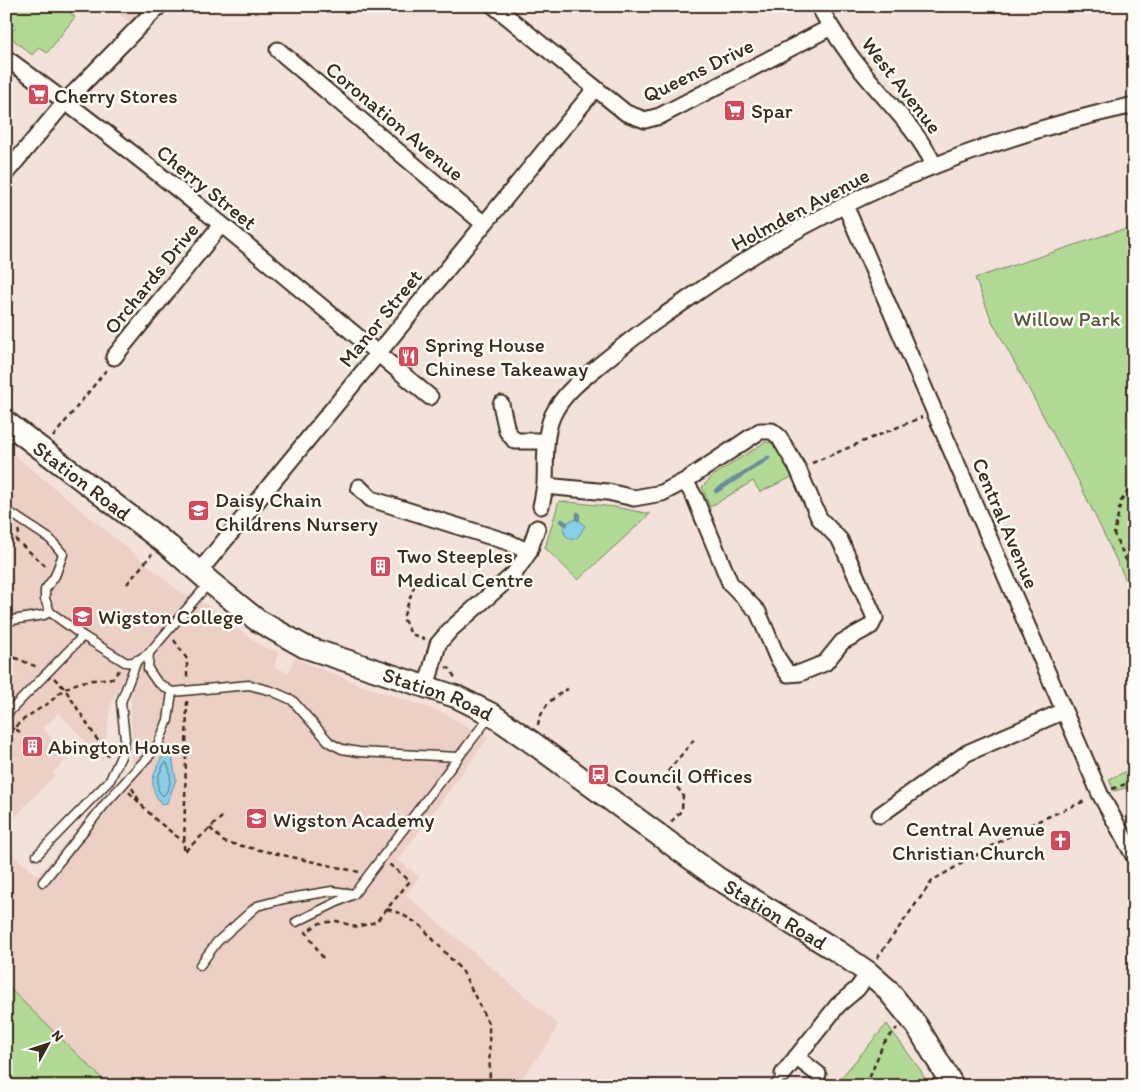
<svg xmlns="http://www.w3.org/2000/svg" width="1140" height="1092" viewBox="0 0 1140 1092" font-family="Itim,sans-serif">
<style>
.built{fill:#ecd0c6}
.green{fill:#b2da96;stroke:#76825a}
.water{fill:#88cfea;stroke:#698d98}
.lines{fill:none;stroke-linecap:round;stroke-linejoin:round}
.shore{stroke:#5a6c70;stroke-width:1}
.stream{stroke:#698d98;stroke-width:4.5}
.service-casing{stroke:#3b2a1e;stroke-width:11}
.minor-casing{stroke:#3b2a1e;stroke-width:19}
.secondary-casing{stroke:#3b2a1e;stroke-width:25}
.path{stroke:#3b2a1e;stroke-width:2.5;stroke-dasharray:5 4;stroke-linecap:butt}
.service{stroke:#fdfcf7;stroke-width:8}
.minor{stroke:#fdfcf7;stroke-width:15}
.secondary{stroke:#fdfcf7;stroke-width:21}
.labels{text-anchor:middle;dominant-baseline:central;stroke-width:5;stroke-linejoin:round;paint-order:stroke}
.street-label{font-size:21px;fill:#3b2a1e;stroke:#fdfcf7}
.poi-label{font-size:21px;fill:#3b2a1e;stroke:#fdfcf7;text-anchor:start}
.park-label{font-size:21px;fill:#59563c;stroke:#fdfcf7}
</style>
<rect width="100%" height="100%" fill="#f3e2da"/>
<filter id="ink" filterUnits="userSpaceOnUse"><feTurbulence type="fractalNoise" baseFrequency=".02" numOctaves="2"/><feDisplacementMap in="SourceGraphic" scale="10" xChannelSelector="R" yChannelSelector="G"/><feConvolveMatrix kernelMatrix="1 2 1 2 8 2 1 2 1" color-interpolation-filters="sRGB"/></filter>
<g filter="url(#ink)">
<path class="built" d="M110,6H159L137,28Z
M6,448L179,591L209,606L261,646L279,652L274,667L289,673L294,658L363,686L444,713L488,738L398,860L419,877L406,895L558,1024L550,1041L516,1086H6V849L38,876L111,789L132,767L130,664L110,707L103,761L59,713L43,728L68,758L53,772L55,775L25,806L6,828Z"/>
<path class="green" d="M13,6H61L75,17L47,53L39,47L32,55L9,36L16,27L6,19V14Z
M1134,228V597L1078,480L992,321L975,278L1114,232Z
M765,442L776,443L792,477L760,492L753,481L710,507L702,487L714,475Z
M559,501L615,507L650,514L578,580L545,548Z
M1134,768V786L1114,791L1109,779Z
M6,985L110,1086H6Z
M887,1024L921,1071L928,1086H834Z"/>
<path class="water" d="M578,519L585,526L578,537L572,540L565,535L563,528L569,521Z
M172,756L176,780L167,803L161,804C148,784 152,778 161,758Z"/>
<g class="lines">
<path class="shore" d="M167,763C172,774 172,787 163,796L158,790V777L164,764Z"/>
<path class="stream" d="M716,491L768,458
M578,519V514
M562,521L566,524"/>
<defs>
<path id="service" d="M6,510L50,539L63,554L55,576L45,590V599L50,612L83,636L125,662C134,664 142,658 149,653
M209,583L149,653L148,669L157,682L172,692L249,685L272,691L292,700L330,743L342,749L359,752L458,757
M6,621L44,615L50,612
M6,715L83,636
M37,855L110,780L123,752L125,739L121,702L137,660
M43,882L105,804L157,747L168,720L172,692
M296,922L354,894L490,716
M200,965L217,942L257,906L284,899L332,891L354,894
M774,1086L783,1074"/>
<path id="minor" d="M494,6L626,113L645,120L660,116L831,27
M819,6C831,29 846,51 862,71C886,101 917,129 934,165
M278,50L484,224
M6,58C152,164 291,281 430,397
M6,173L66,101L159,6
M845,205L1100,794L1134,856
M114,357L221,225
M501,404L507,431L515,441H546
M545,486L608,492L634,498L662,493L685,481L760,431H772L779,437L798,469L819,518L840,540L875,618L871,626L842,642L825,663L800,673L788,674L777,657L758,612L730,583L695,498L685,481
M359,487L371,499L508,542L529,552
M541,506C543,499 544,491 545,483C546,460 543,430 556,409C566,392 581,380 596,368C617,351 637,334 659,319C697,293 735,265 774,243C887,178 1007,133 1134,105
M198,573L595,89
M426,688L438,644L451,629L514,574L529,552L537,528
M880,815L967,753L1064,711
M796,1057L818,1074
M783,1074L838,1005L857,989L869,973"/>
<g id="secondary">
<path id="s1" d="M6,422L169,546L210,582L257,620L305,647L457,697L491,714L533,743L719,879L837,951L869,973L886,988L917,1026L953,1086"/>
</g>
</defs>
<use href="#service" class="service-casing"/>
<use href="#minor" class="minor-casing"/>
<use href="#secondary" class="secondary-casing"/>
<path class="path" d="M53,437L107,369
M812,463L922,417
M1134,483L1121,501L1114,534L1134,577
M18,530L19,533L16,540L47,567
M400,574L414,586L403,618L411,634L425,639
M127,584L152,554
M174,640L187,659V680
M6,654L37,667
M446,667L450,669L455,678
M54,678L65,689L109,758
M187,701L184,852L222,817
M538,725C541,708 553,696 568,689
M20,732L14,728C24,718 34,712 46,705C52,701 57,694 64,690C78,680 96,680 113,678L120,669
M6,735L14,728
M132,788L141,804
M1112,789L1134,781
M129,792L156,820L184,842
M671,822L682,810L683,794L665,775L696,737
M210,828L224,842L359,872
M387,909L400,913L421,926L463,972L489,1025L490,1086
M323,958L306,932L320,923L337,921L356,927L376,922L410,881L389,864
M877,958L933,880L1029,825L1087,800
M870,1086L869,1079L883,1044L897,1028"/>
<use href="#service" class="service"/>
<use href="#minor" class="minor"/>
<use href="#secondary" class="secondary"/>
</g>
</g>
<defs>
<symbol id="supermarket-square" viewBox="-11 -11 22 22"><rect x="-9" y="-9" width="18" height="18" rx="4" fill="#d1495b" stroke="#fdfcf7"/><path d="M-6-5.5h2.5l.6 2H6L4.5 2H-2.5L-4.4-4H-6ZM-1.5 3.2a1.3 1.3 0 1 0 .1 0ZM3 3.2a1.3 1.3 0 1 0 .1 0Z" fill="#fff"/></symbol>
<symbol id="restaurant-square" viewBox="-11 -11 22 22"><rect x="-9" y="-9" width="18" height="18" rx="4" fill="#d1495b" stroke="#fdfcf7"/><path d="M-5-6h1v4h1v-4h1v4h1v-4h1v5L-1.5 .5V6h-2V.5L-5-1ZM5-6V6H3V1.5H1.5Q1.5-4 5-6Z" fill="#fff"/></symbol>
<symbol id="school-square" viewBox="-11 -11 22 22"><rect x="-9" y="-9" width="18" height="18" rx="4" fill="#d1495b" stroke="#fdfcf7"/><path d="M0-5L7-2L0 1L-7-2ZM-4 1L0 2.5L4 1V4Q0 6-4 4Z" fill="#fff"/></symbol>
<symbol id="building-square" viewBox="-11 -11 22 22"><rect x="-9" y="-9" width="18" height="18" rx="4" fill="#d1495b" stroke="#fdfcf7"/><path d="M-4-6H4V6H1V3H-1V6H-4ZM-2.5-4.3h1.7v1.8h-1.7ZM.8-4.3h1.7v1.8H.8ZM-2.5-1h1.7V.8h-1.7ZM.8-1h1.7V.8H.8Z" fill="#fff"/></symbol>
<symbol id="bus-square" viewBox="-11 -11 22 22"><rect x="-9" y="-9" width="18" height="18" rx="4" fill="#d1495b" stroke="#fdfcf7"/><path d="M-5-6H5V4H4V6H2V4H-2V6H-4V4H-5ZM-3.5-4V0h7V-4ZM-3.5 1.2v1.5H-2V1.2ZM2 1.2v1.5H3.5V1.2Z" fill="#fff"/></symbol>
<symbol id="church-square" viewBox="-11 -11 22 22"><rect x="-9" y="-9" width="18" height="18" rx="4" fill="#d1495b" stroke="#fdfcf7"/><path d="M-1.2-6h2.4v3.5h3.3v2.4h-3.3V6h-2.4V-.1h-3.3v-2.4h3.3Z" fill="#fff"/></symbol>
</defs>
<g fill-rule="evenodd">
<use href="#supermarket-square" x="26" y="82" width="25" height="25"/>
<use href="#supermarket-square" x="722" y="98" width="25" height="25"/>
<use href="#restaurant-square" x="396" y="344" width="25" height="25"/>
<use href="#school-square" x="186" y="498" width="25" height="25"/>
<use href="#building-square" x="368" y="554" width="25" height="25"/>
<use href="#school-square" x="70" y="604" width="25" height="25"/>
<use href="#building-square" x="20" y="734" width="25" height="25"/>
<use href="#bus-square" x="586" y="762" width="25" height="25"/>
<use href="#school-square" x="244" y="806" width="25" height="25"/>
<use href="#church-square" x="1048" y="828" width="25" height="25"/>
</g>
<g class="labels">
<g class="street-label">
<text transform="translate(698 70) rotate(-26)">Queens Drive</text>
<text transform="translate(902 85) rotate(52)">West Avenue</text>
<text transform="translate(395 121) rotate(40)">Coronation Avenue</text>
<text transform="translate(207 187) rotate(39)">Cherry Street</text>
<text transform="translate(800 209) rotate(-28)">Holmden Avenue</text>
<text transform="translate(151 278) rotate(-51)">Orchards Drive</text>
<text transform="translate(380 318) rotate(-51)">Manor Street</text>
<text stroke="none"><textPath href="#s1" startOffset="96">Station Road</textPath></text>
<text transform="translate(1006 523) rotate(67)">Central Avenue</text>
<text stroke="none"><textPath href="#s1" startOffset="516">Station Road</textPath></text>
<text stroke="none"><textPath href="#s1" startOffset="921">Station Road</textPath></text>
</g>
<g class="poi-label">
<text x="54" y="95">Cherry Stores</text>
<text x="751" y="110">Spar</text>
<text x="425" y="344">Spring House<tspan x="425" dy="24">Chinese Takeaway</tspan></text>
<text x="215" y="499">Daisy Chain<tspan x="215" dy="24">Childrens Nursery</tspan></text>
<text x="397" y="555">Two Steeples<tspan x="397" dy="24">Medical Centre</tspan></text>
<text x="98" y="616">Wigston College</text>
<text x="48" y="746">Abington House</text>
<text x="614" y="775">Council Offices</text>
<text x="273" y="819">Wigston Academy</text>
<text x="1045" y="828" text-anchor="end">Central Avenue<tspan x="1045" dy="24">Christian Church</tspan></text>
</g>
<g class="park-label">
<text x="1067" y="318">Willow Park</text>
</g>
</g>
<rect width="1140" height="1092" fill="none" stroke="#fdfcf7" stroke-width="25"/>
<rect x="12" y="12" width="1115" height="1067" fill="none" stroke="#3b2a1e" stroke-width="2" filter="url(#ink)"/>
<g transform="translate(48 1044) rotate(50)" stroke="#fdfcf7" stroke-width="4" paint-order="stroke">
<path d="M0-4L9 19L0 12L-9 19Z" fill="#3b2a1e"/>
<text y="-8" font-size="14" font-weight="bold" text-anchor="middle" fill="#3b2a1e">N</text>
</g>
</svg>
